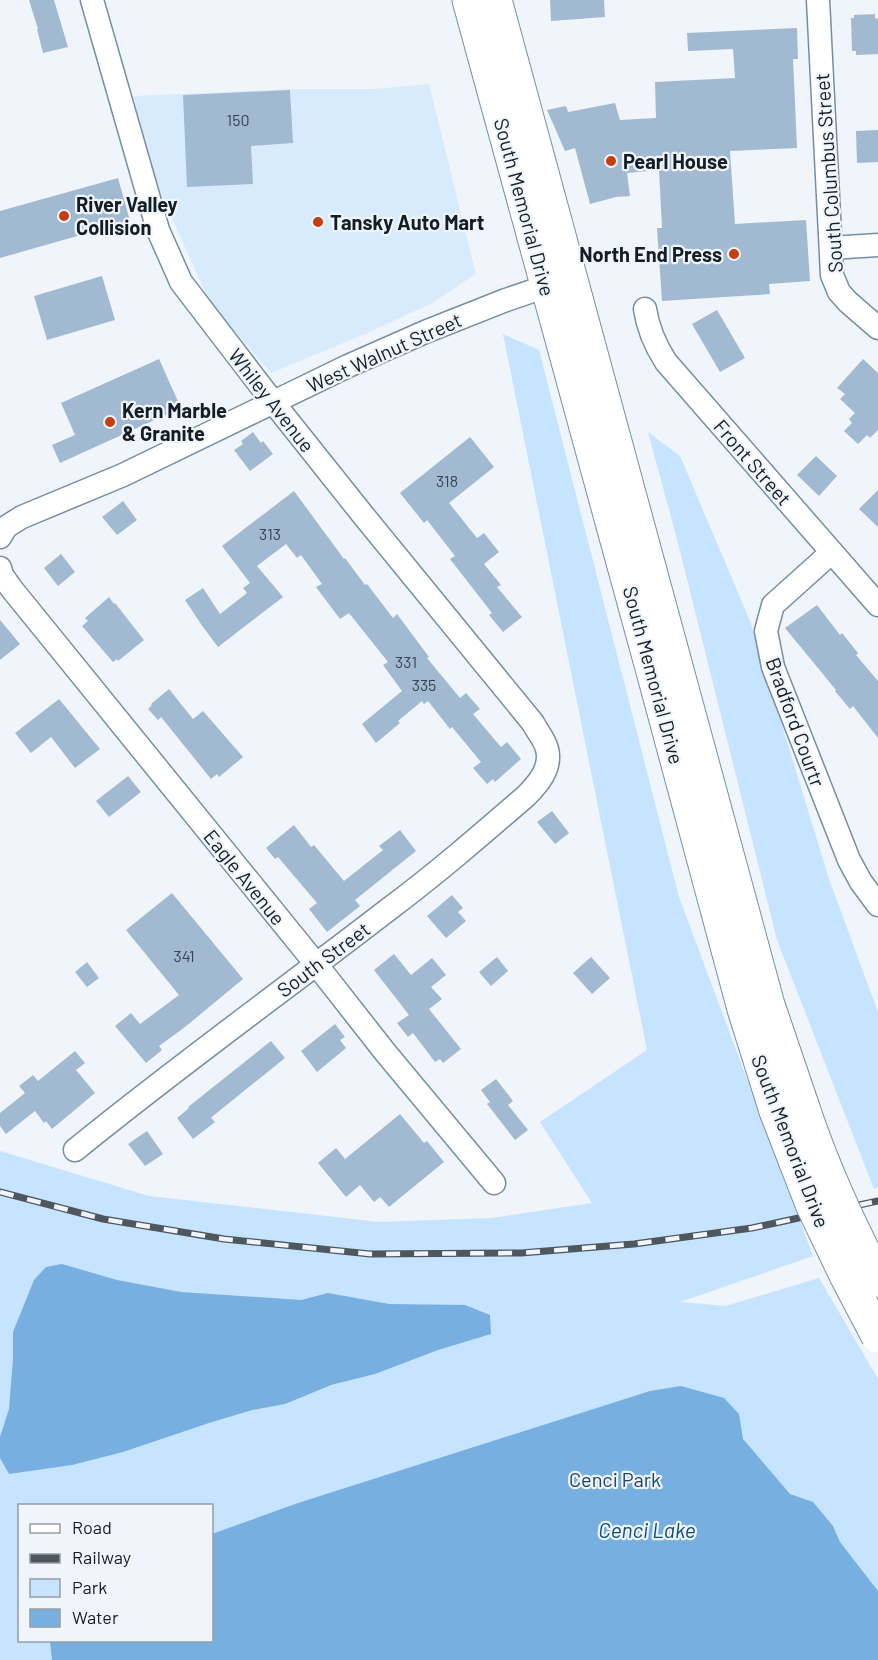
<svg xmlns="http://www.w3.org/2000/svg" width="878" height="1660" viewBox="0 0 878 1660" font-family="Barlow,sans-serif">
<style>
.built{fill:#d8ebfd}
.green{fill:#c6e3ff;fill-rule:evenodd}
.water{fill:#77afe1}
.building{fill:#a1bad2}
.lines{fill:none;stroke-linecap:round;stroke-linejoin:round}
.minor-casing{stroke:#768ea4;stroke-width:25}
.highway-casing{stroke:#768ea4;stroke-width:35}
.minor{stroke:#fff;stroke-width:22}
.highway{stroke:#fff;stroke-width:33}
.rail-casing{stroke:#4e565e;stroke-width:7}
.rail{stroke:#eff5fa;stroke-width:4.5;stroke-dasharray:14;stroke-linecap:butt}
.highway-bridge-casing{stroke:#768ea4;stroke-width:35;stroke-linecap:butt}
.highway-bridge{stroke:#fff;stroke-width:33}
.poi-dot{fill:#c63e0f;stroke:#eff5fa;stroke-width:2}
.labels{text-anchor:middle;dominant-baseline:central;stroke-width:4.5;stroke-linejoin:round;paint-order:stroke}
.number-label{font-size:16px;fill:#374451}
.poi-label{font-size:20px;font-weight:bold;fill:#141d26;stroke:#eff5fa;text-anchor:start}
.street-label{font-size:20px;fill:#141d26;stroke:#eff5fa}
.park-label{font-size:20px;fill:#194264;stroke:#eff5fa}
.water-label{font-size:21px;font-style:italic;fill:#0a4b7a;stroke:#eff5fa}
</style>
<rect width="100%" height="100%" fill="#eff5fa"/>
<path class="built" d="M429,84L476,274L434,302L372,331L271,373L209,301L163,198L143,148L134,96L294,89H374Z"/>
<path class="green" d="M503,334L539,350L679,897L813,1256L680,1302L726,1306L819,1278L878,1379V1660H0V1151L149,1196L379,1222L492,1218L592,1203L540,1122L647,1050ZM20,1506H212V1640H20Z
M648,432L680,456L750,621L829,879L878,1012V1187L874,1189L777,940L678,543Z"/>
<path class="water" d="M62,1264L117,1280L181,1292L301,1300L328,1293L389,1304L465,1305L490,1315L491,1334L438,1350L375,1374L331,1385L285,1404L252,1410L209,1423L123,1452L72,1465L9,1474L0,1458V1437L9,1409L13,1358V1332L34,1280L46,1267Z
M681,1386L724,1398L739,1414L743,1439L790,1494L813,1502L833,1526L840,1542L878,1591V1660H52L50,1641L212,1640V1534L298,1503L650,1391Z"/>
<path class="building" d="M29,0H54L68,47L43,53L37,29H38Z
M550,0H604L605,17L551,21Z
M875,14V19L878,18V54L856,55V51H852L851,18H854V15Z
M797,28L798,59H793L797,148L730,151L735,224L806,220L810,281L769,284L770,294L662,301L657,228H662L659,170L627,173L630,196L616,197L590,204L575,148L565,151L547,110L566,106L568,112L615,103L620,120L656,118L655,82L735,78L733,49L688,51L687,33Z
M290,90L293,143L251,146L253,184L187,187L183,95Z
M878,130V162L857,163L856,131Z
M118,178L130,221L0,258V211Z
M102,276L115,320L47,340L34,296Z
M717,310L745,358L720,372L692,324Z
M159,359L181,408L60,463L52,445L75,435L61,403Z
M863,359L878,373V430L870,438L867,435L858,444L844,431L852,423L849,419L855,413L840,399L845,394L837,388Z
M253,432L261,443L263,441L273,454L250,471L234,450L243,444L241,441Z
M470,437L494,467L449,503L477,538L484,533L499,552L484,564L501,585L497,587L522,617L503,632L489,615L492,613L450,559L455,556L427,520L424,523L400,493Z
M816,456L837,476L819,496L797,475Z
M878,490V527L859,509Z
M294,491L344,559L345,558L365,585L367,584L393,618L397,614L429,657L427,658L460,698L466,693L480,709L473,714L501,747L507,742L521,759L495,782L493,779L487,784L473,768L481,762L452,727L450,729L428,701L424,704L422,701L398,721L400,723L376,743L362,724L402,691L383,665L388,662L349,613L340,619L316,587L322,584L301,555L297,558L286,544L257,566L283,597L218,647L203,627L185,600L203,588L220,614L247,593L243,588L250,583L222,546Z
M123,501L137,520L117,535L102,517Z
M61,554L75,572L58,586L44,568Z
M109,597L114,604L115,603L144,640L118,661L117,659L113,662L82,626L88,621L85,618Z
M817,605L840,635L842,633L858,653L856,655L878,681V738L853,706L850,709L835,691L836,690L785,628Z
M0,620L20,644L0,660Z
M169,689L193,719L203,711L243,757L219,777L217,774L211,779L161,717L158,720L148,709L152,705L151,704Z
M59,699L100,749L75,768L51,737L31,753L15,733Z
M128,776L141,792L109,817L96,801Z
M552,811L569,833L555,844L537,822Z
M294,825L311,847L314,845L344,881L383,850L379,846L400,830L416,851L355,900L360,906L327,932L309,909L317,903L278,857L275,859L266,848Z
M172,893L243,979L185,1027L159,1046L162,1050L146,1063L115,1026L131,1013L140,1024L179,995L126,930Z
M452,895L463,908L458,912L466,921L446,938L427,916Z
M394,954L411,975L432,958L446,975L431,987L442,999L429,1009L461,1049L443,1063L440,1059L435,1062L413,1033L408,1037L397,1023L409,1015L374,970Z
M497,957L508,971L491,986L479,972Z
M591,957L610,978L592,994L573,973Z
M87,962L99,978L87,987L75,972Z
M335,1024L345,1037L340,1040L346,1048L317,1072L301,1051Z
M271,1041L285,1058L213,1116L211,1118L215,1122L193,1139L177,1118L189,1108L188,1107Z
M75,1051L85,1063L76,1070L95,1093L52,1129L46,1121L44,1123L35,1111L6,1134L0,1126V1113L25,1093L19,1086L33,1075L38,1081Z
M496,1079L513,1101L508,1105L528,1130L515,1140L487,1104L490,1102L481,1090Z
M400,1114L424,1143L427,1141L444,1162L389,1207L380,1197L374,1202L360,1185L346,1197L318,1163L336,1148L345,1159Z
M147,1131L163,1154L145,1166L128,1144Z"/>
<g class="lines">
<defs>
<path id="minor" d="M818,0L832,275L839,292L848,302L878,328
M831,248L878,245
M645,309C648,329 655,345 666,362L878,605
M0,537L6,527L22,517L123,475L348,366L425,332L506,300L547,286
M832,552L773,605L766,631L773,667L849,860L861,882L878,905
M0,568L2,575L11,588L316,964L385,1052L494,1183
M75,1150C177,1067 284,990 389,909C436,874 481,835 526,796C538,784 552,768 547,749C545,740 537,731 533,723L363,515L273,402L181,282L158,230L92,0"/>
<path id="highway" d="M469,0L655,679L744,1009L776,1111
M495,0L768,1005L802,1105"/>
</defs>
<use href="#minor" class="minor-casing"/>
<use href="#highway" class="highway-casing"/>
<use href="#minor" class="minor"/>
<use href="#highway" class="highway"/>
<defs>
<path id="rail" d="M0,1192L103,1219L224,1239L370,1254L521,1253L634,1244L752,1228L878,1201"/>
</defs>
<use href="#rail" class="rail-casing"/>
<use href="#rail" class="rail"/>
<defs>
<path id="highway-bridge" d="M802,1105C822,1166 848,1223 878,1280
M776,1111L812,1204L846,1275L878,1336"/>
</defs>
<use href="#highway-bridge" class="highway-bridge-casing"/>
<use href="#highway-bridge" class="highway-bridge"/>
</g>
<g class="poi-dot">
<circle cx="611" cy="161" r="6"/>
<circle cx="64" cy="216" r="6"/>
<circle cx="318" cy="222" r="6"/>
<circle cx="734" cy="254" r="6"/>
<circle cx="110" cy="422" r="6"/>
</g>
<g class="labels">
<g class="number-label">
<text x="238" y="119">150</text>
<text x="447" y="480">318</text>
<text x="270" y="533">313</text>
<text x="406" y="661">331</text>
<text x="424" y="684">335</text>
<text x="184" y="955">341</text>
</g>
<g class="poi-label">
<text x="623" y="161">Pearl House</text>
<text x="76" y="204">River Valley<tspan x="76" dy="23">Collision</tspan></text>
<text x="330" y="222">Tansky Auto Mart</text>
<text x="722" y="254" text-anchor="end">North End Press</text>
<text x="122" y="410">Kern Marble<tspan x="122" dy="23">&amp; Granite</tspan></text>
</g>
<g class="street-label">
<text transform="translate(828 173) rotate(-94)">South Columbus Street</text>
<text transform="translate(525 207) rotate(75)">South Memorial Drive</text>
<text transform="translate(384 352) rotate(-24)">West Walnut Street</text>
<text transform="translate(272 400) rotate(52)">Whiley Avenue</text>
<text transform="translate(753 462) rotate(49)">Front Street</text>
<text transform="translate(654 675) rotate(75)">South Memorial Drive</text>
<text transform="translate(796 722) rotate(70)">Bradford Courtr</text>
<text transform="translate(245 877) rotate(51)">Eagle Avenue</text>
<text transform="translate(323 959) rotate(-37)">South Street</text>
<text transform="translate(791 1141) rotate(69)">South Memorial Drive</text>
</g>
<g class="park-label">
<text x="615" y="1479">Cenci Park</text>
</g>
<g class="water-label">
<text x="647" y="1529">Cenci Lake</text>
</g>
</g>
<rect x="18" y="1504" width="195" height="138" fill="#eff5fa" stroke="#979fa5" stroke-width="1.5"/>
<rect x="30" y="1524" width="30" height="9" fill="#ffffff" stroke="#979fa5" stroke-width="1.5"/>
<text x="72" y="1534" font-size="18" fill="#141d26">Road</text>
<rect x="30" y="1554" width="30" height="9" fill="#4e565e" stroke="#979fa5" stroke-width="1.5"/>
<text x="72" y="1564" font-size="18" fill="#141d26">Railway</text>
<rect x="30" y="1579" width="30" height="18" fill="#c6e3ff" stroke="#979fa5" stroke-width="1.5"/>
<text x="72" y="1594" font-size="18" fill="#141d26">Park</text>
<rect x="30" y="1609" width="30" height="18" fill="#77afe1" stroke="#979fa5" stroke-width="1.5"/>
<text x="72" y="1624" font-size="18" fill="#141d26">Water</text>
</svg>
